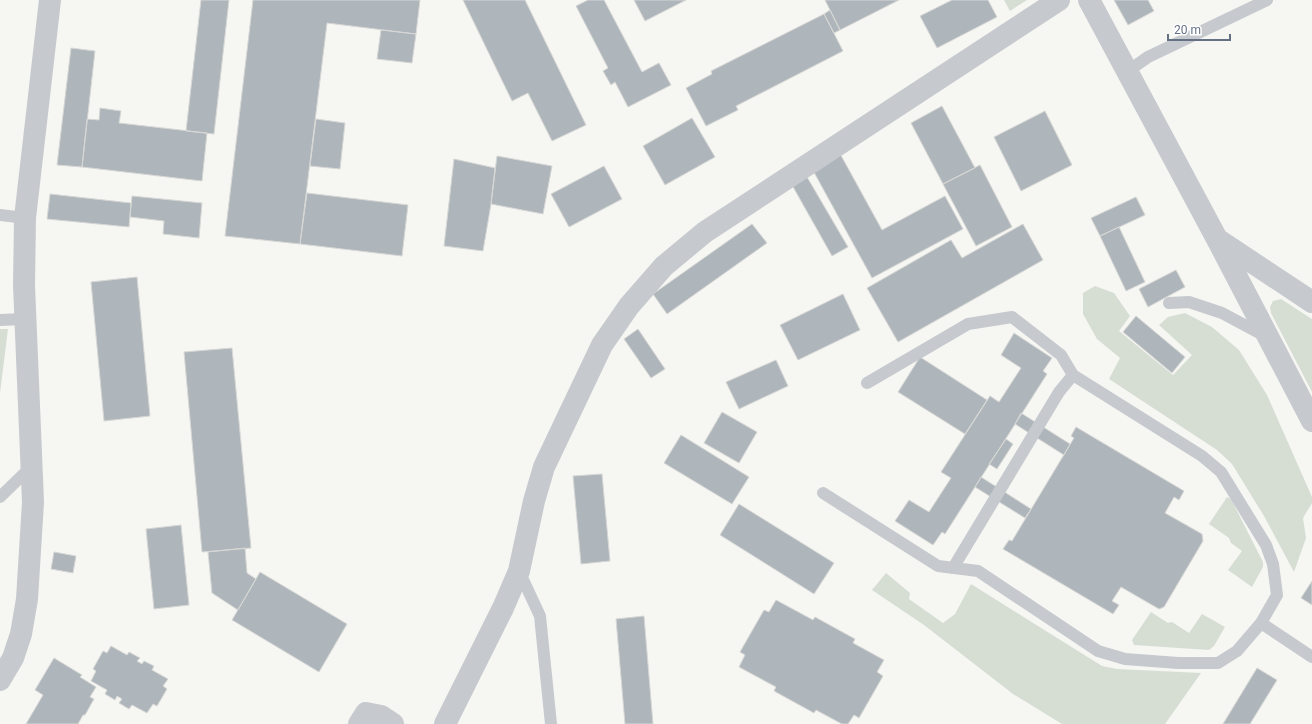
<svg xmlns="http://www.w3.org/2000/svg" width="1312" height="724" viewBox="0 0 1312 724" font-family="Roboto,sans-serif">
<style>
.green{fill:#d6ded4}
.building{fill:#aeb5bb;stroke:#d7d8d5}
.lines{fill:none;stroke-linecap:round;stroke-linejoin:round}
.service{stroke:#c6c9cd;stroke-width:12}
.minor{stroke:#c6c9cd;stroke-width:22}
</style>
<rect width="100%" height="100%" fill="#f6f6f3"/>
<path class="green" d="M1004,0H1027L1010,11Z
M1095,286L1114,293L1130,316L1119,331L1173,375L1192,355L1159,325L1168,317L1185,313L1212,327L1239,350L1267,395L1312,497V503L1303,518L1306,538L1294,572L1264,516L1232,464L1217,450L1109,379L1120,358L1097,339L1083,314V293Z
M1281,299L1312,319V392L1271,313L1270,307L1273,301Z
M0,329H8L0,393Z
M1227,497L1231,499L1263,562V567L1252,587L1228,570L1242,551L1231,543L1229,538L1209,524Z
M886,573L910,593L909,599L943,623L955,614L971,584L1102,666L1117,669L1201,673L1165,724H1062L1013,694L924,625L872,590Z
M1151,612L1168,623L1172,622L1189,633L1202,614L1225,627L1214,646L1209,650L1134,645L1132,640Z"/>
<path class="building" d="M201,0H229L214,134L186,131Z
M253,0H420L416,34L327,23L300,244L225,236Z
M463,0H525L586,125L552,141L528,93L512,101Z
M588,0H604L642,72L659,63L671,85L628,107L615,82L611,85L603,71L608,68L576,6Z
M634,0H686L645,21Z
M825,0H899L840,30Z
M952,0H988L997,17L937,48L920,16Z
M1114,0H1148L1154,11L1128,25Z
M830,10L840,30L834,33L824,14Z
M824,14L843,51L736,106L738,110L706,126L686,88L712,74L711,71Z
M381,30L416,34L412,63L377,59Z
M71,48L95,51L82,167L57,165Z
M942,106L975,168L943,184L911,123Z
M100,108L121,111L119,123L207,133L202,181L82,167L87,119L99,120Z
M1045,111L1072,165L1021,191L994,137Z
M692,118L715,157L665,185L643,146Z
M316,119L345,123L340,169L310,166Z
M838,150L882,230L945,196L963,229L872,278L810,165Z
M497,156L552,166L543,214L491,204Z
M454,159L495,168L491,204L483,251L444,246Z
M980,165L1012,227L976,246L943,184Z
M604,166L622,199L569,227L551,194Z
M807,177L848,247L832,256L792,185Z
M307,193L408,205L402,256L300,244Z
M50,194L131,203L129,227L47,219Z
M132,196L202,203L199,238L163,234L164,221L130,217Z
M1136,197L1145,215L1100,236L1091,218Z
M752,224L767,243L667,314L653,294Z
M1023,224L1043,260L898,342L867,288L951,240L962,258Z
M1119,227L1145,282L1126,291L1100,236Z
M1176,270L1185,287L1148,307L1139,289Z
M137,277L150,416L104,421L91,282Z
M843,294L860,330L798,360L780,325Z
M1136,316L1185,357L1172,373L1123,332Z
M638,329L665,369L651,378L624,339Z
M1014,333L1052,358L1043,371L1047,374L945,534L942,532L933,545L895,521L909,500L929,512L951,478L941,472L990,396L999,402L1021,368L1001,355Z
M232,348L251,548L202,552L184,352Z
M920,357L987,400L965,434L898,392Z
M776,360L788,386L739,409L726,382Z
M722,412L757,432L739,463L704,443Z
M1021,413L1070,444L1064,455L1015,424Z
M1076,427L1184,491L1179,500L1174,497L1165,513L1202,534L1203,541L1164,607L1159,609L1121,587L1112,601L1119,605L1113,614L1003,549L1009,540L1012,541L1074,438L1071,436Z
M681,435L749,477L732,504L664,463Z
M1006,439L1013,444L997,469L989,464Z
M602,474L610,561L581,564L573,476Z
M981,477L1031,509L1025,518L975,487Z
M739,504L834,563L814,594L720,535Z
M181,525L189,605L154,609L146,529Z
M245,548L247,573L256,579L238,610L212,593L208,552Z
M54,552L76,556L73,573L51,569Z
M260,572L347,624L319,672L232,620Z
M1312,581V605L1301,598Z
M776,600L813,620L815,617L855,639L853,643L884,660L877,672L883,676L859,718L854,715L848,724H842L816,710L814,713L774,691L776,687L739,667L745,655L740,652L764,610L769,612Z
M644,616L653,724H625L616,619Z
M111,646L127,655L129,652L140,658L137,661L142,664L144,661L154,666L152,670L168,679L163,686L167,689L157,706L153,704L147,713L132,705L129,709L119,703L122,699L117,696L115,700L105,694L107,690L91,681L96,671L93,669L103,651L107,653Z
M54,658L82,675L80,677L96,687L90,697L94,699L85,715H83L78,724H26L43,695L35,690Z
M1257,668L1277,680L1250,724H1223Z"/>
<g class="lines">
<path class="service" d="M1128,71L1148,57L1267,0
M0,215L25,218
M1169,303L1189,302L1222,313L1265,336
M0,320L25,319
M823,493L938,566L978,571L1098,651L1125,659L1178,663H1218L1237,651L1261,623L1277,595L1273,564L1266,545L1221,472L1202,456L1073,375L1061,355L1012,317L968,324L867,383
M0,497L32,466
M953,568L1059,392L1073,375
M519,571L540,616L551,724
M1261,623L1312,657"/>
<path class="minor" d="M1089,0L1217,239L1312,421
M1220,241L1312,302
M0,680L13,658L21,634L27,599L33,502L24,285L25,218L50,0
M359,724L366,713L381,716L393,724
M445,724L503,608L519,571L534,501L544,467L602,345L629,306L664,266L705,232L1059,0"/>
</g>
<path d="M1168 34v6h62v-6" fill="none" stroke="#647185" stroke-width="2"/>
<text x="1174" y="34" font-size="12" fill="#647185" stroke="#ffffff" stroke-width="3" paint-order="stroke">20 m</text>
</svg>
